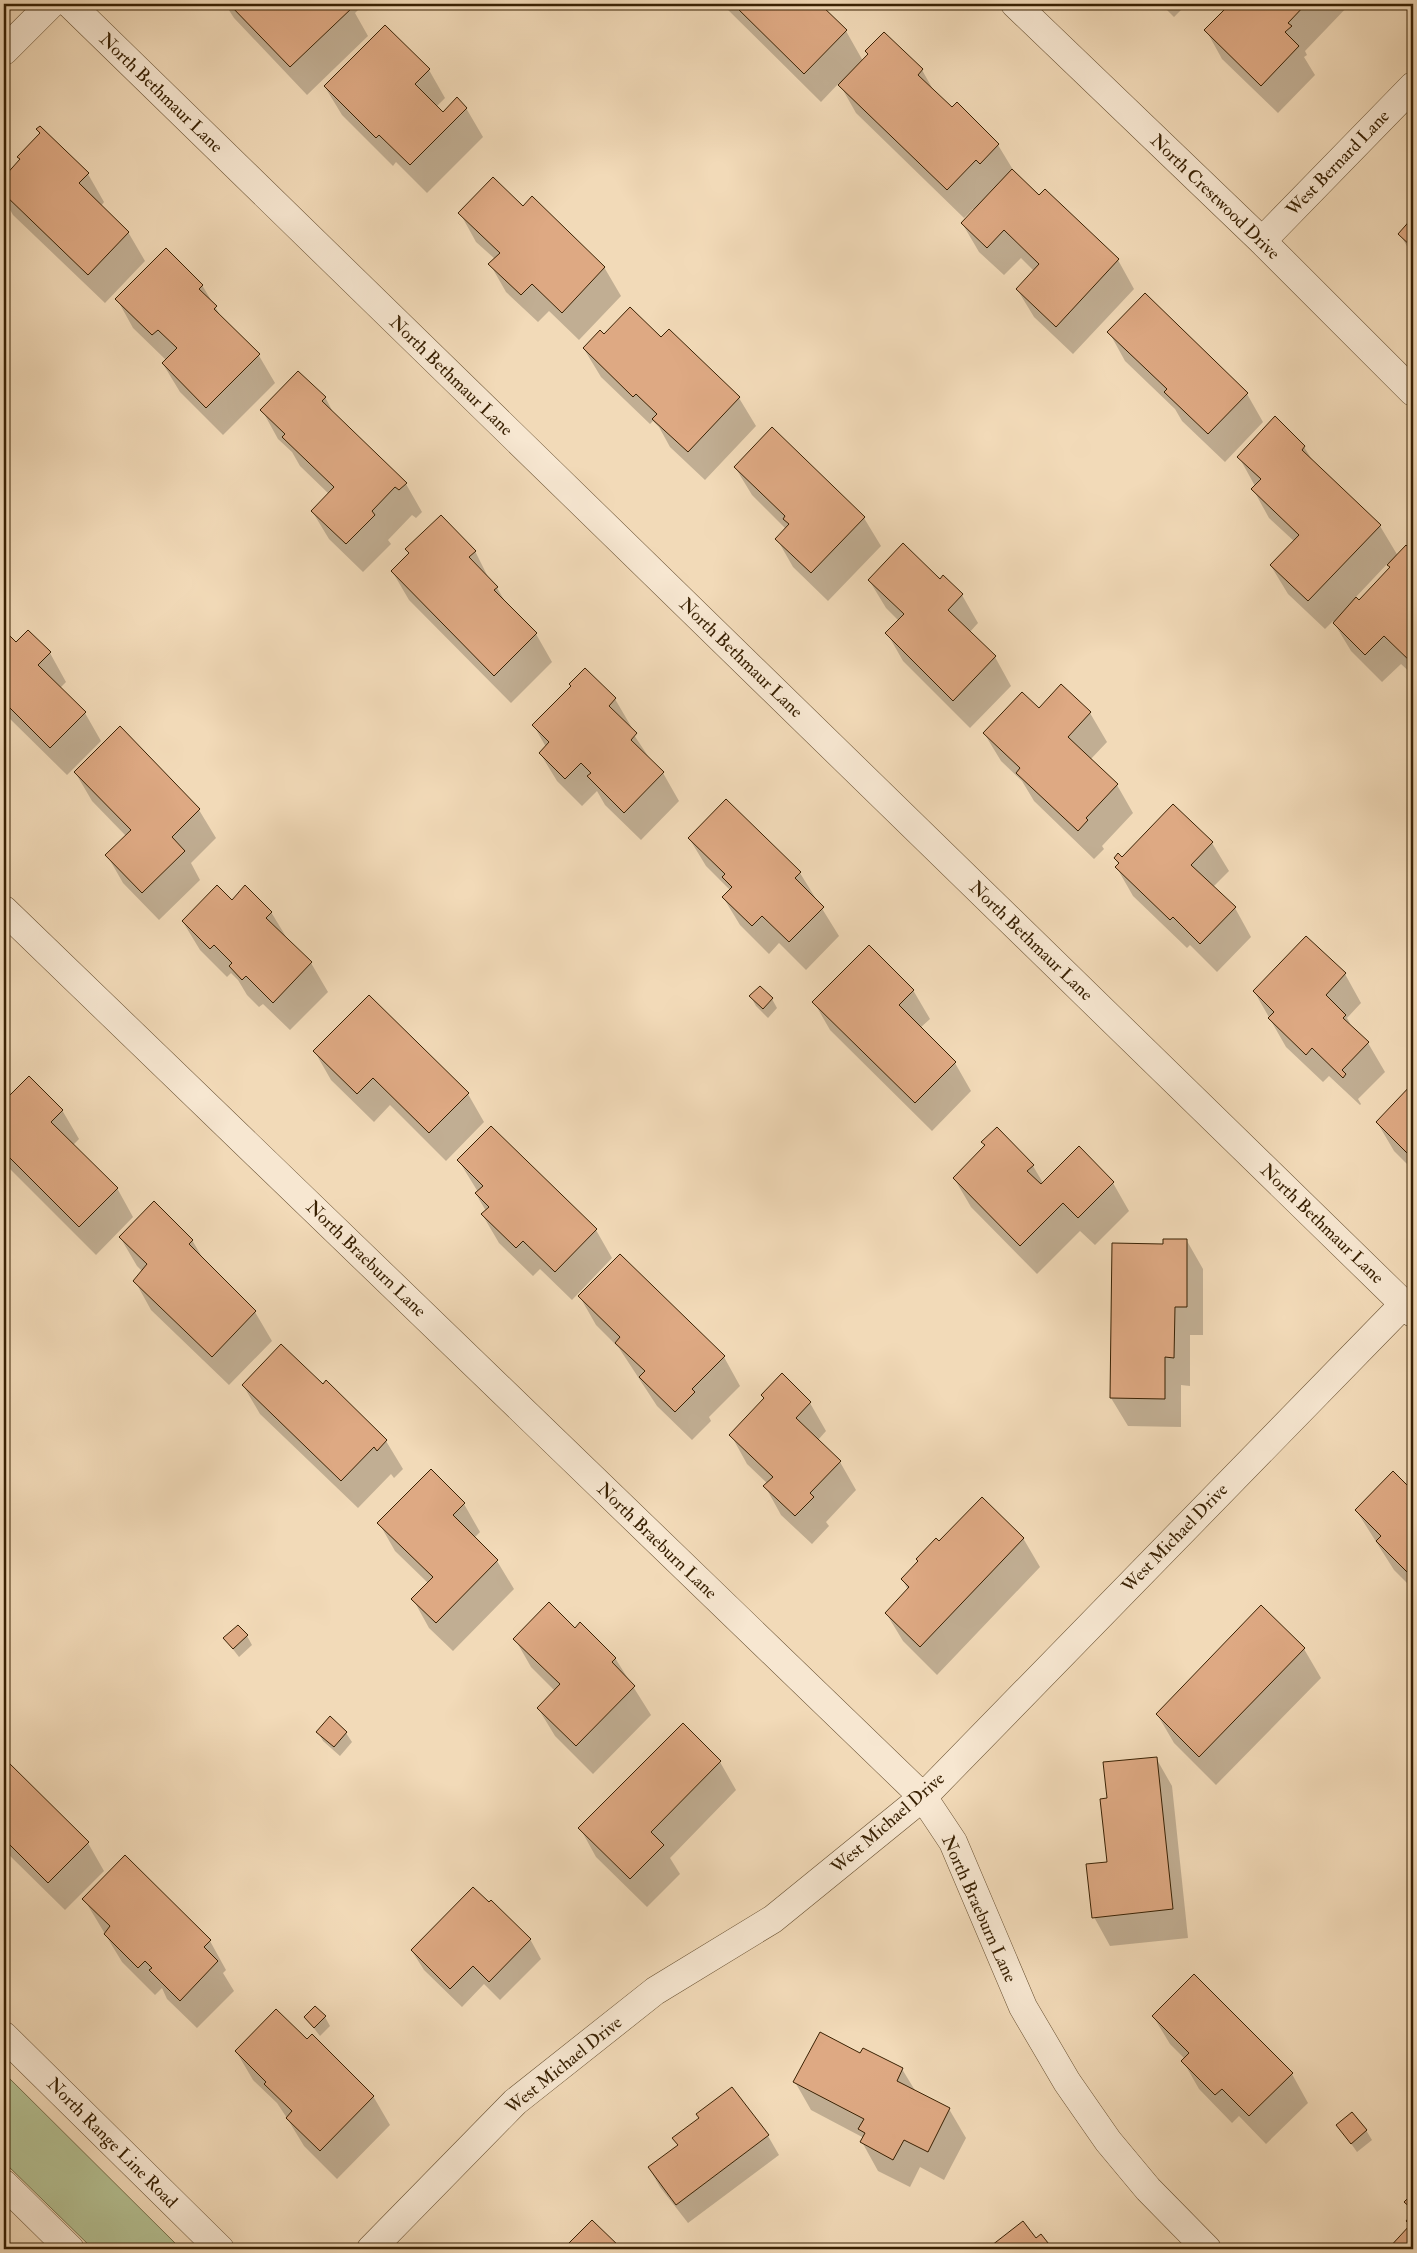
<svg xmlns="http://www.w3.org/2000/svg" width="1417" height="2253" viewBox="0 0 1417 2253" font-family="'IM FELL Double Pica',serif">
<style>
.green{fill:#b5c193;stroke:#77714b}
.shadow{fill:#0003;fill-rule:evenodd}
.building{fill:#dea983;stroke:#392103}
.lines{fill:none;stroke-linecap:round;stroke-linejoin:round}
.minor-casing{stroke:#674f30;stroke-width:29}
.minor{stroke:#f7e7d1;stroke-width:28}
.labels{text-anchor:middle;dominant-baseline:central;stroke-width:5;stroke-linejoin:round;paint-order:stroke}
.street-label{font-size:18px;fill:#392103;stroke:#f7e7d1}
</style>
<rect width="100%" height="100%" fill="#f2dab8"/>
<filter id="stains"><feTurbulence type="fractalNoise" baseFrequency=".004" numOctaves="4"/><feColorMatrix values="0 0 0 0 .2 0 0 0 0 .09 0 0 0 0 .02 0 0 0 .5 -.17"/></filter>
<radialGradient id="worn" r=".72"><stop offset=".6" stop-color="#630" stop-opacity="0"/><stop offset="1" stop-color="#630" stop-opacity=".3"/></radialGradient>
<path class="green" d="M4,2073L181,2249H93L4,2162Z"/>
<path class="shadow" d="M225,4H364L355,13L368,36L307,95L234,18Z
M722,4H823L828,13L846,31L863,61L922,70L935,93L952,109L998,145L1015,173L1039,197L1045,191L1118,260L1134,289L1073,354L1034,317L1017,289L1034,271L1021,258L1004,275L979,252L962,223L975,210L973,209L964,218L856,113L839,83L821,102Z
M1161,4H1187L1174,17Z
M1232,4H1350L1305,51L1307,55L1304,57L1315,75L1278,113L1222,59L1206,30Z
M429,70L445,98L436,107L443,113L466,108L483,137L427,193L396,162L393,166L342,115L325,87Z
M38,130L88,174L104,202L101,206L128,232L145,261L105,303L13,215L4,199V179L21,161L19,157L40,134Z
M523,208L604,267L621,296L579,340L549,311L538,322L506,292L490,264L495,259L476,242L460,213Z
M1413,219V257L1400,234Z
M202,285L223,320L258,354L275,383L223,435L180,392L163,364L166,360L133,328L117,299Z
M669,331L739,398L756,426L705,480L670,447L659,427L653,421L650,424L601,377L584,349L604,336L661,339Z
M1109,332L1247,394L1263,422L1225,462L1182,421L1175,409L1125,361Z
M325,397L335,416L406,484L422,512L416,518L412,515L388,540L391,544L363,572L329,539L312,511L329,494L300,466L292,452L278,439L262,410Z
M772,429L864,518L881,546L828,601L793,567L777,539L786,529L752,495L735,467Z
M1304,447L1314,463L1380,526L1398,556L1406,547L1413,554V675L1401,664L1382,682L1351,651L1333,621L1325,629L1288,594L1271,566L1295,542L1269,518L1253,489L1255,486L1239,457ZM1388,563L1391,568L1359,602L1355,598Z
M407,550L475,551L490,581L497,588L508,606L536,634L552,662L511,703L409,600L392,571L410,554Z
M869,580H940L962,595L978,623L969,633L995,657L1011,686L970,728L903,661L887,633L899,621L886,608Z
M4,632L16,644L50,653L66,682L60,688L85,713L101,741L67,775L6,715L4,717Z
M585,670L615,699L632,728L630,729L652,762L663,773L679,801L641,840L605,805L597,791L582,806L557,781L540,753L546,747L534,726L572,687L570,685Z
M1061,686L1090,713L1107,742L1090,760L1117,785L1133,813L1102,846L1104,849L1094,859L1034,801L1022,781L1001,761L984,733L1039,710Z
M120,728L199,810L216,838L191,863L200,880L159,920L123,883L107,855L126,836L92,801L75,772Z
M726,800L800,873L839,936L806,970L779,943L769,954L740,925L723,897L730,890L706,866L689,838Z
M1173,806L1212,843L1229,871L1213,887L1235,908L1251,937L1217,972L1190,945L1187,948L1133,896L1117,868L1119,865L1115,858L1122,859Z
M232,901L271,912L288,940L311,963L328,992L290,1030L263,1004L259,1007L247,995L238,980L231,973L227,977L200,950L183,922Z
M1345,974L1361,1003L1347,1018L1353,1029L1368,1043L1385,1072L1358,1099L1361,1104L1360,1105L1329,1076L1323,1082L1286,1047L1254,991Z
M913,990L930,1019L920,1028L955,1063L971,1091L932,1131L830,1030L814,1002Z
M751,997L772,999L777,1008L768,1018L756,1006Z
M315,1052L468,1094L484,1122L446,1161L390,1105L374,1122L331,1080Z
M29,1077L62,1110L79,1139L73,1145L117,1188L133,1217L96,1255L4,1163V1103Z
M1413,1085V1170L1394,1151L1377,1122Z
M983,1143L1033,1166L1043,1183H1113L1129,1211L1095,1245L1080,1231L1037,1274L971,1207L954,1178L985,1147Z
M459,1161L596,1230L612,1258L572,1300L540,1269L533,1276L499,1243L482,1214L486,1211L476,1194L478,1192Z
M120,1237L192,1240L205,1262L255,1312L272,1341L229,1385L151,1310L135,1281L142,1271L137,1266Z
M1187,1241L1203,1269V1335H1190V1386L1181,1385V1427L1128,1426L1111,1398L1164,1245Z
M580,1297L724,1357L740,1386L709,1417L711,1421L692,1440L657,1406L619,1348L596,1325Z
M243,1385L323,1386L386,1441L403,1469L394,1478L391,1474L358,1508L260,1414Z
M762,1395L810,1403L826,1431L818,1440L840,1462L856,1490L826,1522L829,1526L812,1544L781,1515L765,1486L768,1484L747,1464L731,1435L765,1400Z
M1393,1473L1413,1493V1589L1394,1570L1356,1510Z
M464,1504L480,1532L474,1538L497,1561L514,1589L453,1651L429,1628L413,1599L428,1583L395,1551L379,1523Z
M1023,1538L1040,1567L937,1675L903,1641L886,1613L908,1590L903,1580L939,1542Z
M1261,1607L1304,1649L1321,1678L1216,1785L1174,1743L1157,1714Z
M575,1630L615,1658L651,1715L593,1774L555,1736L538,1708L555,1691L531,1667L515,1639Z
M247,1636L252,1645L239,1657L225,1639Z
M318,1732L346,1733L352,1742L340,1756L323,1741Z
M1156,1758L1172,1786L1188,1938L1110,1946L1094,1917L1109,1863L1108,1799Z
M4,1760L88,1843L104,1871L65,1910L4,1850Z
M720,1762L736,1790L670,1858L680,1874L647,1907L596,1857L580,1828Z
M84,1899L210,1941L226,1970L223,1973L234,1991L197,2028L167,1999L162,1988L155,1995L122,1962Z
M530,1939L541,1959L500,2000L484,1984L462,2007L424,1970L412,1951Z
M1153,2016L1292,2074L1308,2103L1266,2144L1239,2116L1232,2123L1199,2089L1183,2061L1185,2059L1170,2044Z
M325,2017L330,2026L320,2036L306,2018Z
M307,2040L373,2096L390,2125L337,2179L304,2146L287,2118L277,2103L253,2080L236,2051Z
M861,2055L902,2069L916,2092L949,2109L966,2138L944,2180L920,2167L910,2187L878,2171L862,2142L864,2138L811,2110L795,2082Z
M732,2089L768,2136L779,2155L688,2223L660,2187L649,2168L678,2146L674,2138L700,2119Z
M1338,2125L1366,2130L1372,2140L1357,2152Z
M1413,2194V2249H1389L1410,2226L1407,2221L1413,2214L1406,2202Z
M592,2222L620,2249H565Z
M1022,2223L1036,2240L1041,2235L1052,2249H989Z"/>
<path class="building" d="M229,4H350L353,7L290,67Z
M733,4H820L847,30L804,74Z
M1230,4H1306L1288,23L1292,26L1285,32L1299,46L1261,86L1204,30Z
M385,25L430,69L415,84L443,112L457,97L467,108L410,165L379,135L376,138L324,86Z
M884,32L923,69L918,75L952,107L957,102L999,144L980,164L976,160L947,190L838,85L868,54L865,51Z
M40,126L89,173L79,183L129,232L88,275L4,194V177L20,159L17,157L40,133L36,129Z
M1012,169L1039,195L1045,189L1119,259L1056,327L1016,289L1039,264L1004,230L987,248L961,223Z
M493,177L523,206L532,196L605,267L562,313L532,284L521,295L488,264L500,253L458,213Z
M1413,217V248L1398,234Z
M166,248L203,285L199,289L217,306L214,309L260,354L206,408L162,363L177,348L158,330L152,335L115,299Z
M1145,293L1248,393L1208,434L1164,392L1167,389L1107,332Z
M630,307L661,337L669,329L740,397L688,452L652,419L657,414L636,394L633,397L583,348L600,330L604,334Z
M298,371L326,397L322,401L407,483L399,490L395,487L372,511L375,515L346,544L311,511L334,487L282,437L285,434L260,410Z
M1275,416L1305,446L1302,450L1381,525L1308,601L1270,565L1299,535L1251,489L1261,479L1237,457Z
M772,427L865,517L811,573L775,539L789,524L783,519L785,516L734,467Z
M441,515L476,551L469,557L498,587L494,590L537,633L494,676L391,571L409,553L405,549Z
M903,543L940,579L943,575L963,594L948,610L996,656L953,701L885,633L904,614L868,580Z
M1406,545L1413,552V664L1384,636L1365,655L1333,623L1356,597L1359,600L1390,567L1387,565Z
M4,630L16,642L28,630L51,652L38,665L86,712L50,748L4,702Z
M585,668L616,698L609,706L637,733L631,740L664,772L624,813L587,776L591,773L581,763L565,779L539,753L549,742L532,725L571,686L569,684Z
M1061,684L1091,712L1068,737L1118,784L1086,818L1088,820L1078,831L1016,773L1020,768L983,733L1022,692L1039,708Z
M120,726L200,809L172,837L185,851L142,893L105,855L131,830L74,772Z
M726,799L801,872L795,878L824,907L789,942L762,916L752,926L722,897L732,887L722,877L725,874L688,838Z
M1173,804L1213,842L1191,865L1236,907L1200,944L1173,917L1170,920L1115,867L1119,863L1114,858L1118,853L1122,857Z
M217,885L232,900L245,885L272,912L266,918L312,962L273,1003L246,976L242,980L229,966L232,963L214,945L210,949L182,921Z
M1306,936L1346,973L1326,995L1346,1015L1343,1018L1369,1042L1342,1070L1346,1074L1343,1078L1312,1048L1306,1055L1268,1018L1274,1012L1253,991Z
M869,945L914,990L899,1005L956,1062L915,1103L812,1002Z
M760,986L773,998L763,1009L749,996Z
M369,995L469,1093L429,1133L373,1078L357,1094L313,1051Z
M29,1076L63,1110L51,1122L118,1188L79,1227L4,1152V1101Z
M1413,1083V1159L1376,1122Z
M491,1126L597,1229L555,1272L523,1241L516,1248L481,1214L489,1207L475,1193L483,1186L457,1160Z
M997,1127L1034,1165L1027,1171L1041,1184L1079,1146L1114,1182L1078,1218L1063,1203L1020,1246L953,1178L985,1145L981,1142Z
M154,1201L193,1240L189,1244L256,1311L212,1357L133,1281L147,1264L119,1237Z
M1163,1239H1187V1307H1175L1174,1358L1165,1357V1399L1110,1398L1112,1243L1163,1244Z
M620,1254L725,1356L692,1389L695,1392L675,1412L639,1377L645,1371L615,1343L620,1337L578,1296Z
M281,1344L323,1384L326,1380L387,1440L377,1451L374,1447L341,1481L242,1385Z
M782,1373L811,1402L796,1418L841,1461L810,1493L814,1497L795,1516L763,1486L773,1477L729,1435L764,1398L761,1395Z
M431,1469L465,1503L453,1515L498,1560L436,1623L411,1599L433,1577L377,1523Z
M1393,1471L1413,1491V1578L1376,1541L1381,1536L1355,1510Z
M982,1497L1024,1538L920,1647L885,1613L909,1587L901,1579L918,1561L916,1559L936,1538L939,1541Z
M549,1602L575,1628L580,1622L616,1658L612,1662L635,1686L576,1746L537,1708L560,1684L513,1639Z
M1261,1605L1305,1648L1199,1757L1156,1714Z
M238,1625L248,1635L233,1649L223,1638Z
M330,1716L347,1732L334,1747L316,1732Z
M683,1723L721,1761L651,1832L664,1845L630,1879L578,1828Z
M1157,1757L1173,1909L1092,1918L1086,1864L1107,1862L1100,1799L1107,1798L1103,1762Z
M4,1758L89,1842L48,1883L4,1839Z
M125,1855L211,1940L204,1947L218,1961L180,2001L149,1970L152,1968L145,1961L138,1968L104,1934L110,1926L82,1899Z
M473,1887L489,1902L491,1900L531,1939L489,1982L473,1966L450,1989L411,1950Z
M1194,1974L1293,2073L1249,2116L1222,2089L1215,2095L1181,2061L1189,2053L1152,2016Z
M315,2006L326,2016L314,2028L304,2017Z
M276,2009L307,2039L312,2034L374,2096L320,2151L286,2118L292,2111L264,2084L266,2082L235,2051Z
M820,2032L860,2053L863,2048L903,2068L897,2081L950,2108L928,2152L904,2140L893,2160L860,2142L865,2133L858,2129L864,2119L793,2082Z
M732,2087L769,2135L676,2205L648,2167L678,2145L672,2138L699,2118L696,2114Z
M1352,2112L1367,2130L1351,2144L1336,2125Z
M1413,2193V2210L1404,2202Z
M1413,2213V2249H1388L1410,2225L1406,2221Z
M592,2220L621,2248L620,2249H563Z
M1023,2221L1036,2238L1041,2234L1052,2248L987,2249Z"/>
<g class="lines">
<defs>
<path id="minor" d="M70,4L1413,1313
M1015,4L1262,241L1413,392
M4,51L51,4
M1262,241L1413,86
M4,910L923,1797L953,1842L1023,2007L1067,2082L1108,2141L1148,2189L1207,2249
M4,2036L220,2249
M4,2184L70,2249
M371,2249L515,2102L655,1991L773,1919L923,1797L1404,1304"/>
</defs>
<use href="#minor" class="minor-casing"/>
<use href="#minor" class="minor"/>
</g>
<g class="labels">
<g class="street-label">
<text transform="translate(161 93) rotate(44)">North Bethmaur Lane</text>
<text transform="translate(1338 163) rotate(-46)">West Bernard Lane</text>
<text transform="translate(1215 197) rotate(44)">North Crestwood Drive</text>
<text transform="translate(451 376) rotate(44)">North Bethmaur Lane</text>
<text transform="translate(741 658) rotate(44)">North Bethmaur Lane</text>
<text transform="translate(1031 941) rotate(44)">North Bethmaur Lane</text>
<text transform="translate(1322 1224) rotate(44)">North Bethmaur Lane</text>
<text transform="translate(366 1259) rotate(44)">North Braeburn Lane</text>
<text transform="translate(1175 1538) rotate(-46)">West Michael Drive</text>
<text transform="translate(657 1541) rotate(44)">North Braeburn Lane</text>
<text transform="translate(888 1823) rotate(-41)">West Michael Drive</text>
<text transform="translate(979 1909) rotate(66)">North Braeburn Lane</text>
<text transform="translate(564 2065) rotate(-39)">West Michael Drive</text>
<text transform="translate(112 2143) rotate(45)">North Range Line Road</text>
</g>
</g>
<rect width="1417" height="2253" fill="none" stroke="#f2dab8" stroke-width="20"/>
<rect x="5" y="5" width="1407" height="2243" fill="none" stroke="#392103" stroke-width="2.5"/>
<rect x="10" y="10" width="1397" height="2233" fill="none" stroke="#392103"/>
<rect width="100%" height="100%" filter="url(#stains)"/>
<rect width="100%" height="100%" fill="url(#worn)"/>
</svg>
